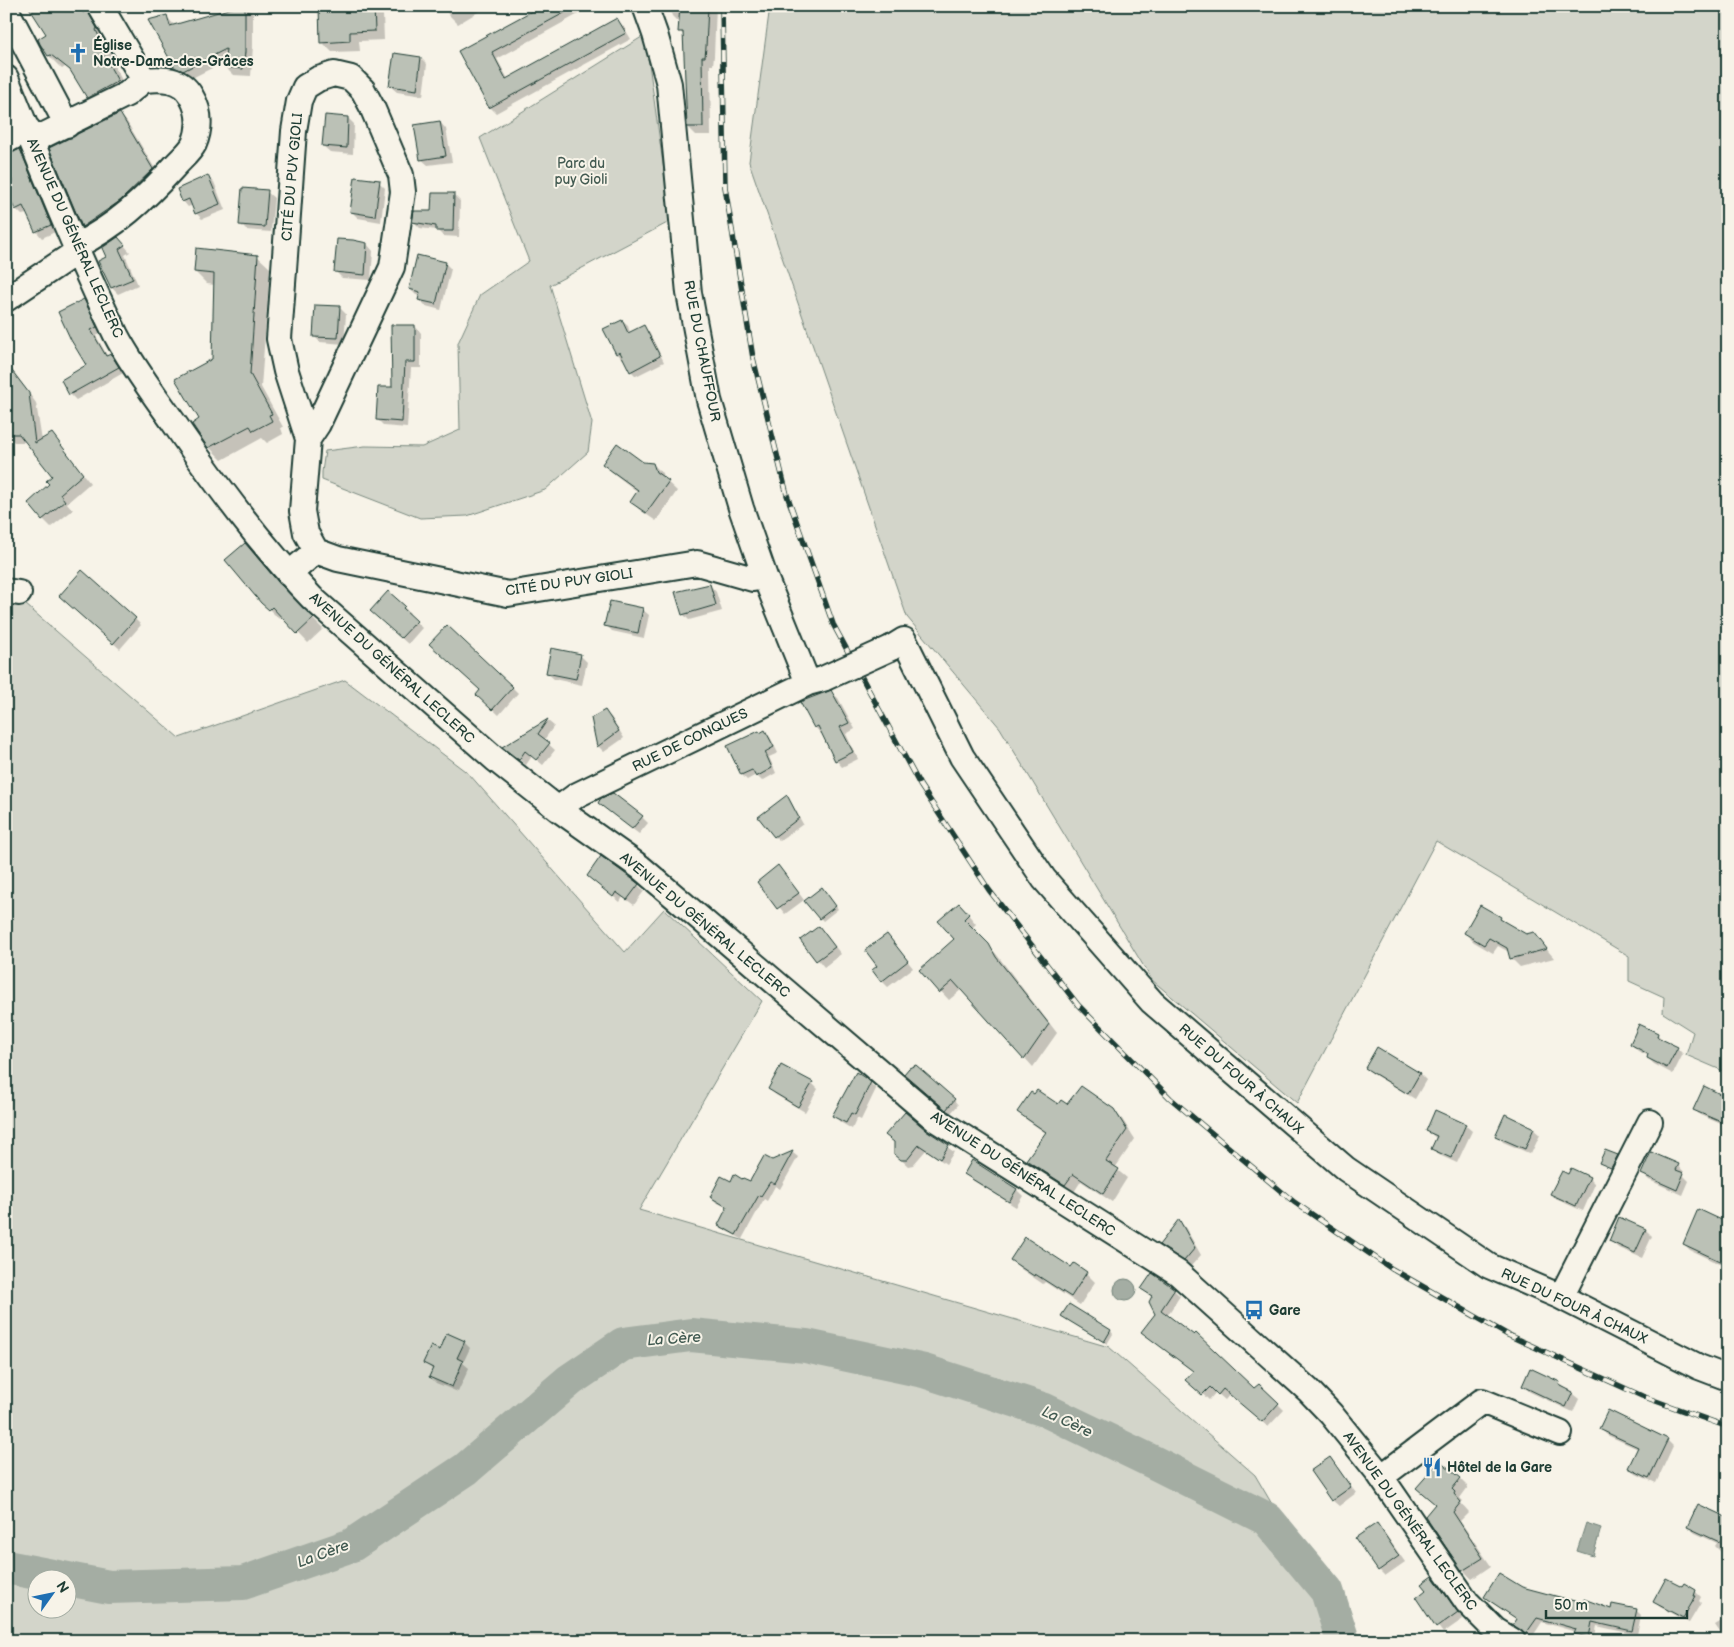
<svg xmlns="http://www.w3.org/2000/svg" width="1734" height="1647" viewBox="0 0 1734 1647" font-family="'Balsamiq Sans',sans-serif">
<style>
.green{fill:#d3d5ca;stroke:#79897f;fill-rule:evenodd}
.water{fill:#a4ada3;stroke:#6f8077}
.shadow{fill:#0003}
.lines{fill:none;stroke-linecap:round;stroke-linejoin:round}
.river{stroke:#a4ada3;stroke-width:34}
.building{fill:#bbc1b6;stroke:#1f3d34}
.minor-casing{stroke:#1f3d34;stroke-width:28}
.minor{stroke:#f7f3e8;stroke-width:24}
.rail-casing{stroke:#1f3d34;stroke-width:5.5}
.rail{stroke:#f7f3e8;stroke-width:4;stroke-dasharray:11;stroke-linecap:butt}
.minor-bridge-casing{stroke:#1f3d34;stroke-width:28;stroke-linecap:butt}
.minor-bridge{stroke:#f7f3e8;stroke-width:24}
.labels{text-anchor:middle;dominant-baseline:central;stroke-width:4;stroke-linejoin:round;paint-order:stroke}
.poi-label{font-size:14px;font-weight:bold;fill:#1f3d34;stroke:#f7f3e8;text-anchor:start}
.park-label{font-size:14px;fill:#435b52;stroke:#f7f3e8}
.street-label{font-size:14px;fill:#1f3d34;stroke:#f7f3e8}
.water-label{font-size:15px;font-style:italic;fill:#405950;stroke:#f7f3e8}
</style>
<rect width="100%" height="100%" fill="#f7f3e8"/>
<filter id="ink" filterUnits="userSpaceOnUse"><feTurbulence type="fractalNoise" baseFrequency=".02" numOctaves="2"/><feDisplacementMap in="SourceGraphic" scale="10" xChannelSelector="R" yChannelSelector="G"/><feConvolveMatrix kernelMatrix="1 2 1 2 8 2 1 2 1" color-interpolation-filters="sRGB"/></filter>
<g filter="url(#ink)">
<path class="green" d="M770,6H1728V1073L1686,1055L1693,1032L1663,1013L1664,997L1629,981V956L1436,841L1297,1103L1152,980L1000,728L907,617L749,162Z
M645,35L671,221L550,285L592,423L588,452L545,490L467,516L420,518L322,480V472L325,451L365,446L422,447L460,430L458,343L480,295L529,261L480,138Z
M25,604L179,738L345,680L469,774L625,952L664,909L762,1001L639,1210L1109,1347L1255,1475L1352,1641H6V606ZM38,1580H68V1610H38Z"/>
<path class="water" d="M1114 1290a11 11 0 1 1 22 0a11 11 0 1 1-22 0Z
M1586,1523L1601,1528L1593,1556L1577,1551Z"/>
<path class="shadow" d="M30,6H85L90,15L100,25L110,42L108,43L114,56L110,58L130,95L101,111L88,98L74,74L65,67L62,69L49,56L40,41L48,35Z
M245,6L253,14V45L251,76L233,75L225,67L226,61L192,78L184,75L175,67L167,17L175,26Z
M339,6H375L383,14L384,40L359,41L360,51L332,52L322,42Z
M444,6H488L458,24L448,14Z
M543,6H593L497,59L508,79L617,20L623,26L631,39L496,113L490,107L460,52Z
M669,6H716L714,56L713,65H710L711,135H696L688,127L685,37L680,31V24L672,16Z
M421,58L427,64L423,96L397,92L390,86Z
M6,109L15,130L6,135Z
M120,114L127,122L160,177L91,234L83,226L51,148Z
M348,118L354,124L353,154L330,152L323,146Z
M440,122L446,129L452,162L428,165L421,159Z
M20,151L26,157L57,231L42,238L36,231L27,214L22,215L16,209L14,182Z
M208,177L214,182L225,210L202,219L196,213L193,205L188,207L183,201Z
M379,182L385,188L381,222L358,218L352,212Z
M267,192L274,198L271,232L246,230L240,224Z
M433,194L454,195L460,201L459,237L443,236L437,230L420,228L414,222L433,213Z
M367,244L373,251L371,280L342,278L336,272Z
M124,245L130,252L125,255L138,285L118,294L112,288L100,261Z
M257,256L270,268L261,387L283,427L281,428L283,434L267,443L262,438L222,460L209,447L194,424L201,420L213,360L215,285L207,284L195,272Z
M445,263L451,269L441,310L426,306L420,300V296L416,295L410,289Z
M84,301L90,307L102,333L96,336L108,357L110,355L116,361L123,373L76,400L70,394L88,366Z
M340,308L346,314L344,344L320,342L314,336Z
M622,321L628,326L630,333L643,327L649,332L664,362L636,376L631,371L624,358L622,359L617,353Z
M415,326L421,333V368H411L407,428L384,426L378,420L393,389Z
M8,367L16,375L36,403L42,441L51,434L90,483L67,503L73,510L51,527L43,519L53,476L26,442H14L6,434Z
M642,463L653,464L662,473L663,478L677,491L656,521L640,510L632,502L638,492L613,473L604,464Z
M245,545L288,594L323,629L308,643L282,616L279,619L262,602Z
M710,585L716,592L722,611L689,620L683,614Z
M388,593L410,613L409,615L422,628L408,644L378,617Z
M67,602L135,619L141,625L120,649Z
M642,609L649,615L644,638L612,631L606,625Z
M552,650L581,656L587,662L582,685L554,679L547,673Z
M512,687L518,693L499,715L484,701L482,690Z
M831,692L838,698L855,729L846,734L858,759L842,767L836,760L822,733L821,734L815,727Z
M604,711L611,717L624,738L604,752L598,746Z
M548,721L554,726L544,740L555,750L543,765L532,756L526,765L504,747Z
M765,732L770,737L778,753L769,757L776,773L762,781L756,775L747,780L742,775L729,747Z
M786,797L791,802L803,824L780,841L775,836Z
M606,809L642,817L648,823L639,834Z
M784,873L804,900L785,914L759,882Z
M588,876L638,885L644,891L634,905L623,897L620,902Z
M825,891L838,909L823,921L806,902Z
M967,913L976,924L972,928L997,955L1057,1033L1033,1067L962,989L949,1000L921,970L956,939L940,922Z
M1500,918L1507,925L1525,936L1533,933L1554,958L1520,967L1511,958L1509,952L1498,946L1493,953L1474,942L1465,933Z
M819,927L841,954L824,967L802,940Z
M887,935L913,968L888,987L882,981L879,966Z
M1657,1034L1664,1041L1677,1048L1683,1054L1673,1074L1654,1064L1648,1058L1649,1056L1638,1051L1631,1044Z
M1378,1049L1420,1074L1426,1080L1415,1099L1373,1074L1366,1068Z
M910,1079L954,1100L958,1105L951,1113Z
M812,1083L818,1089L805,1112L776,1095L769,1089Z
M870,1083L876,1089L861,1120L857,1118L852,1129L840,1122L834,1115Z
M1728,1099V1127L1700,1115L1694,1109Z
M1058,1105L1113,1110L1122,1119L1135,1139L1115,1168L1127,1178L1112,1202L1081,1181L1074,1192L1036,1169L1028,1160L1047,1134L1027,1120L1019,1112Z
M1465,1125L1472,1131L1457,1163L1439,1155L1432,1149L1437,1139L1428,1131Z
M1533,1129L1540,1135L1531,1154L1503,1142L1497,1135Z
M925,1131L954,1152L946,1164L926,1150L913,1165L908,1166L895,1154Z
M793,1153L798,1157L780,1189L775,1186L767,1201L764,1199L742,1239L724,1230L719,1225L728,1208L716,1202L711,1197L731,1183H750L772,1162Z
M1617,1156L1620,1159L1614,1170L1601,1163Z
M1678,1165L1684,1172L1683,1175L1689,1181L1683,1195L1649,1180L1643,1174Z
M966,1174L1017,1190L1023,1196L1016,1207L972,1180Z
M1589,1178L1595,1184L1583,1211L1558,1200L1552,1194Z
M1179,1221L1185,1227L1201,1255L1191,1266L1167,1251L1160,1244Z
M1646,1230L1652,1236L1642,1258L1617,1247L1610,1240Z
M1684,1244H1728L1719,1264L1690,1250Z
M1012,1260L1072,1269L1086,1273L1095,1282L1080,1305L1045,1282L1043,1284L1021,1269Z
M1728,1282V1292L1724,1289Z
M1142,1289L1174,1290L1180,1296L1167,1316L1254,1390L1259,1385L1284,1410L1268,1427L1230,1394L1225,1400L1216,1392L1209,1400L1187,1380L1194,1372L1143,1332L1156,1314L1153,1298Z
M1069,1306L1111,1331L1113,1334L1107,1344L1066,1319L1063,1316Z
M464,1342L470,1348L463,1363L469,1368L458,1392L436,1383L430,1377L433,1370L425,1363L440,1352Z
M1559,1383L1579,1399L1573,1412L1530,1392L1523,1386Z
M1601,1429L1667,1440L1673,1446L1656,1483L1636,1474L1630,1468L1638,1449L1607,1435Z
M1330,1459L1356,1493L1339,1506L1332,1500Z
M1728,1463V1482L1723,1476Z
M1460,1479L1468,1487L1460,1498L1463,1501L1461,1503L1469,1512L1460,1521L1491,1566L1472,1579L1463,1570L1426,1516Z
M1728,1520V1555L1722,1553L1715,1546L1717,1543L1695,1533L1688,1527Z
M1377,1525L1383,1531L1405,1562L1385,1576L1379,1570Z
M1432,1577L1463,1619L1443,1633L1417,1599L1428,1591Z
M1522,1588L1583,1605L1612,1610H1636L1641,1615L1637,1635L1597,1626L1594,1641H1590L1581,1638L1576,1632L1542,1622L1531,1639L1520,1630L1518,1620L1491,1602Z
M1682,1588L1695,1591L1701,1597L1699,1601L1701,1603L1689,1623L1660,1607L1654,1601Z
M1728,1617V1641H1726L1715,1625Z"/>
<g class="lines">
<path class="river" d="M6,1567L109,1587L243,1583L352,1545L466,1469L570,1380L623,1344L691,1335L806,1346L924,1371L1045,1410L1153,1462L1267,1519L1327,1591L1343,1641"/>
</g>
<path class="building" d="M28,6H79L83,13L87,10L97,28L96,30L102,43L98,45L118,81L87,98L70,70L51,55L48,56L40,44L38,39L46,34Z
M239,6H245V52L243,69L224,67L226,49L183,71L174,67L148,20L167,15L170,26Z
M319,6H374L375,31L350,32V41L320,43Z
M541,6H577L492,52L506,79L617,18L626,33L489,108L458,51Z
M680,6H708L706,47L705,57H702L703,127H687L683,32H678Z
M394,53L421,57L417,90L389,86Z
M120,113L153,169L120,201L82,227L49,148Z
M325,115L348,117L347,148L322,146Z
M440,121L446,156L420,160L414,125Z
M20,149L51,225L35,232L23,206L15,210L6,189V185L13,182L6,166V155Z
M208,175L220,204L195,214L189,199L182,202L177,189Z
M355,177L380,180L375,216L350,212Z
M242,188L268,190L265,227L239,225Z
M432,193H454L453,231H436V226L412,222L414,211H431Z
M118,237L125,245L119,249L133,279L111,288L98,261L106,257L102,248Z
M337,239L353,240L367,243L365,275L334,272Z
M196,248L258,255L250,374L272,414L269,415L272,421L253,431L250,426L208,448L192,424L199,419L175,379L212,359L214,274L194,272Z
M417,255L446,262L436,304L418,300L420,292L409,289Z
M84,299L97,327L91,330L106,356L111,354L119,367L69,395L61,380L86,365L71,340L58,312Z
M315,305L340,306L338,338L313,337Z
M622,320L628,333L644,325L660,356L630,372L620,352L616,354L603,329Z
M391,325H415V362H405L402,422L376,420L378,387H392Z
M6,363L29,393L35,443L52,433L83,474L60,494L65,501L42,520L28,503L49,484L46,481L52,476L19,434H6Z
M617,443L643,462L653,463L656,472L669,481L646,513L630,502L638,490L602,464Z
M245,543L279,583L314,618L297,634L272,607L269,610L261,603L225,560Z
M82,570L136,618L113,644L59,596Z
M710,584L716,605L682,615L675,592Z
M388,591L405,606L403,608L417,621L401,638L370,611Z
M610,601L643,608L638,633L604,626Z
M447,625L513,687L492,710L476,695L480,690L429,644Z
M551,648L581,654L576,679L546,673Z
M831,690L849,723L840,727L853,752L835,761L818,726L814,728L800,702Z
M605,710L619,731L597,747L591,718Z
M548,719L538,734L550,743L536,760L525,751L519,760L502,747Z
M765,730L774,747L765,752L772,768L756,777L752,770L741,775L727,746L759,731L760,733Z
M613,793L643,816L632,829L598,803L601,798Z
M787,795L799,818L774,837L758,817Z
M601,856L639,884L627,900L616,892L613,897L587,876Z
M778,865L799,893L777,909L757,882Z
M822,887L836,906L819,919L804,901Z
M959,903L969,914L964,919L989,944L996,957L1049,1024L1024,1060L953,981L939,993L919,970L954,939L938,921Z
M1480,905L1501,917L1500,919L1526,934L1534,932L1547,949L1510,959L1507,948L1489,938L1484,945L1464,933Z
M819,926L835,947L816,961L800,940Z
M887,934L908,961L881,982L872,970L877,966L865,950Z
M1639,1024L1658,1033L1657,1037L1678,1047L1667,1068L1647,1058L1648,1054L1630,1044Z
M1377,1047L1420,1073L1408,1094L1365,1068Z
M781,1065L813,1082L798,1107L768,1089Z
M916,1065L955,1099L946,1110L904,1074L909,1068Z
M856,1072L871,1082L855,1115L851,1113L846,1123L832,1116Z
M1081,1086L1114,1109L1127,1130L1106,1161L1119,1169L1103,1194L1073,1174L1065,1185L1026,1160L1046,1132L1017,1112L1031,1092L1034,1094L1037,1090L1058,1104L1061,1100L1067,1104Z
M1704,1086L1728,1098V1125L1693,1110Z
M1435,1110L1466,1124L1451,1158L1431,1149L1437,1136L1426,1131Z
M905,1112L926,1130L949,1145L940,1159L919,1145L907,1160H901L894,1154V1142L885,1135Z
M1505,1114L1534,1128L1525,1149L1495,1136Z
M1605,1150L1618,1155L1611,1168L1599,1163Z
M793,1151L775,1184L770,1182L761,1196L759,1195L736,1235L718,1225L727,1207L710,1197L721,1176L731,1181L734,1174L742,1179L743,1178L750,1181L764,1156L772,1160Z
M1651,1152L1679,1164L1676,1170L1684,1173L1677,1190L1641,1174Z
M972,1160L1017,1189L1009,1202L964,1174Z
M1571,1168L1590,1177L1576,1206L1550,1194L1562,1171L1568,1174Z
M1698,1209L1728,1223V1265L1683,1244Z
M1619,1217L1646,1229L1635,1253L1609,1241Z
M1179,1219L1195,1248L1184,1261L1159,1245Z
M1025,1237L1071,1267L1074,1263L1087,1272L1071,1297L1035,1274L1034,1276L1010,1260Z
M1152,1273L1175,1289L1161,1310L1194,1335L1196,1333L1254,1388L1259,1384L1279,1403L1262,1422L1223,1389L1218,1395L1210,1387L1202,1395L1185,1380L1193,1371L1141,1332L1155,1314L1149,1302L1152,1296L1141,1289Z
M1069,1304L1111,1330L1104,1342L1061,1316Z
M447,1333L465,1341L457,1358L463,1361L452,1387L429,1377L433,1368L423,1363L431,1346L440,1350Z
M1530,1368L1560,1382L1559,1385L1573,1392L1566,1407L1522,1386Z
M1608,1410L1668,1439L1649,1478L1628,1468L1638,1447L1599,1429Z
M1330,1457L1351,1487L1331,1501L1310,1471Z
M1440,1461L1461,1478L1452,1489L1455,1492L1454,1494L1461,1502L1453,1512L1483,1558L1462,1571L1425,1516L1435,1504L1416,1488Z
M1698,1504L1728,1518V1546L1687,1527Z
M1377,1523L1399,1556L1378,1571L1355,1538Z
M1499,1573L1522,1587L1582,1603L1584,1599L1611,1609L1612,1604L1637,1609L1632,1631L1592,1622L1589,1637L1574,1634L1576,1629L1537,1618L1525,1635L1513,1625L1517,1619L1484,1597Z
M1432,1576L1458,1612L1436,1628L1416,1598L1426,1590L1421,1584Z
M1666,1578L1682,1586L1684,1583L1696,1590L1694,1596H1696L1683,1618L1653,1602Z"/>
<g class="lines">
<defs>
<path id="minor" d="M100,6L144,80
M645,6L655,34L669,84L689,293L709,400L741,508L765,577L808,683
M6,9L67,125
M6,78C41,164 75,251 116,335C131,364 155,396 174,423C216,484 260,544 312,598L495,759L558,809L640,867L935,1119L1178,1273L1308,1390L1331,1414L1377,1471L1467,1602L1495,1630L1513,1641
M6,141L28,129
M32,141L127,94L144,80
M76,246C116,226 144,200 174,167C180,160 190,152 194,144C201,127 200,111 191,96C181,78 162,78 144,80
M6,299L78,251
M308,439L318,424L392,267L403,192L401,175L372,107L363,90L351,78L334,74L318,79L305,87L299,101L294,131L279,339L286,371L308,439L302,511L306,533L316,551
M289,574L316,551L338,559L508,594L697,563L753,579L765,577
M6,591L19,593
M891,648L904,640L962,757L1044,879L1152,1002L1346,1169L1489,1266L1561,1297L1699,1367L1728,1378
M558,809L577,795L808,683L823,679
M1561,1297L1650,1122
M1381,1477L1482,1401L1560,1433"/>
</defs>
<use href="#minor" class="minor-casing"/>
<use href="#minor" class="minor"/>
<defs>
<path id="rail" d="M722,6L725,187L753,358L787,495L833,624L920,785L989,890L1078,1005L1170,1098L1294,1202L1392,1269L1508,1335L1642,1396L1728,1427"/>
</defs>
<use href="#rail" class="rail-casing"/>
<use href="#rail" class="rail"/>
<defs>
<path id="minor-bridge" d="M825,678L891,648"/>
</defs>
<use href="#minor-bridge" class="minor-bridge-casing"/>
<use href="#minor-bridge" class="minor-bridge"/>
</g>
</g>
<defs>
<symbol id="church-bare" viewBox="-9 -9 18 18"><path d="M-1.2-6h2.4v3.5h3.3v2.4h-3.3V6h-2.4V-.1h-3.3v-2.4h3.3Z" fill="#1f6fb2" stroke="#f7f3e8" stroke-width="2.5" paint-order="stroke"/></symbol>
<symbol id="bus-bare" viewBox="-9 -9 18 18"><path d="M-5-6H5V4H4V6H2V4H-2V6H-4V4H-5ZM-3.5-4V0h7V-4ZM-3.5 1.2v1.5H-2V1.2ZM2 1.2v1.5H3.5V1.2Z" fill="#1f6fb2" stroke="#f7f3e8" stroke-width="2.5" paint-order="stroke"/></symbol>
<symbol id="restaurant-bare" viewBox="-9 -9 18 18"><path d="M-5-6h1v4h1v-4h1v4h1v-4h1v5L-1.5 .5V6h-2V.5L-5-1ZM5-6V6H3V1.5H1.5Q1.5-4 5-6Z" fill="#1f6fb2" stroke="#f7f3e8" stroke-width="2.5" paint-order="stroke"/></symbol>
</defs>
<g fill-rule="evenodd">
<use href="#church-bare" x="64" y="39" width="28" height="28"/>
<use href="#bus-bare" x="1240" y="1296" width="28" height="28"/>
<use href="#restaurant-bare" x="1418" y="1453" width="28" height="28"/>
</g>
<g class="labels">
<g class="poi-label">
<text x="93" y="45">Église<tspan x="93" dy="16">Notre-Dame-des-Grâces</tspan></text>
<text x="1269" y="1310">Gare</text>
<text x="1447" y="1467">Hôtel de la Gare</text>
</g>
<g class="park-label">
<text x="581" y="163">Parc du<tspan x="581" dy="16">puy Gioli</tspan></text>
</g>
<g class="street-label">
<text transform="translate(292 177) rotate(-85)">CITÉ DU PUY GIOLI</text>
<text transform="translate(75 238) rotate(66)">AVENUE DU GÉNÉRAL LECLERC</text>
<text transform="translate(702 351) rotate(79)">RUE DU CHAUFFOUR</text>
<text transform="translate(569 582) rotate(-8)">CITÉ DU PUY GIOLI</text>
<text transform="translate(392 668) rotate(42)">AVENUE DU GÉNÉRAL LECLERC</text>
<text transform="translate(690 740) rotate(-26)">RUE DE CONQUES</text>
<text transform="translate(705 925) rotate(40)">AVENUE DU GÉNÉRAL LECLERC</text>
<text transform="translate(1241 1079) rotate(41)">RUE DU FOUR À CHAUX</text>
<text transform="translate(1023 1174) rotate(33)">AVENUE DU GÉNÉRAL LECLERC</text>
<text transform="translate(1574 1306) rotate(25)">RUE DU FOUR À CHAUX</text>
<text transform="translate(1410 1521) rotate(54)">AVENUE DU GÉNÉRAL LECLERC</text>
</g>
<g class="water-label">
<text transform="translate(674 1339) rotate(-4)">La Cère</text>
<text transform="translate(1067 1422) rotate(25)">La Cère</text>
<text transform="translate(323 1554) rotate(-20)">La Cère</text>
</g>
</g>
<rect width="1734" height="1647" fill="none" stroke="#f7f3e8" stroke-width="25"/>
<rect x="12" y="12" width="1709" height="1622" fill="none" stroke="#1f3d34" stroke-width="2" filter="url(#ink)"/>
<g transform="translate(52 1594) rotate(57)"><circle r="24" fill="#f7f3e8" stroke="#a1aaa0"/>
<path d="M0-4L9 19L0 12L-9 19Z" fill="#1f6fb2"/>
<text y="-8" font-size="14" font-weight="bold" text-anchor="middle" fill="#1f3d34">N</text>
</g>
<path d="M1546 1610v8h141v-8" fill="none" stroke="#1f3d34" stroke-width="2.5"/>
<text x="1554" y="1610" font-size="15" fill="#1f3d34" stroke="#f7f3e8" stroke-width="4" paint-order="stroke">50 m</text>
</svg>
